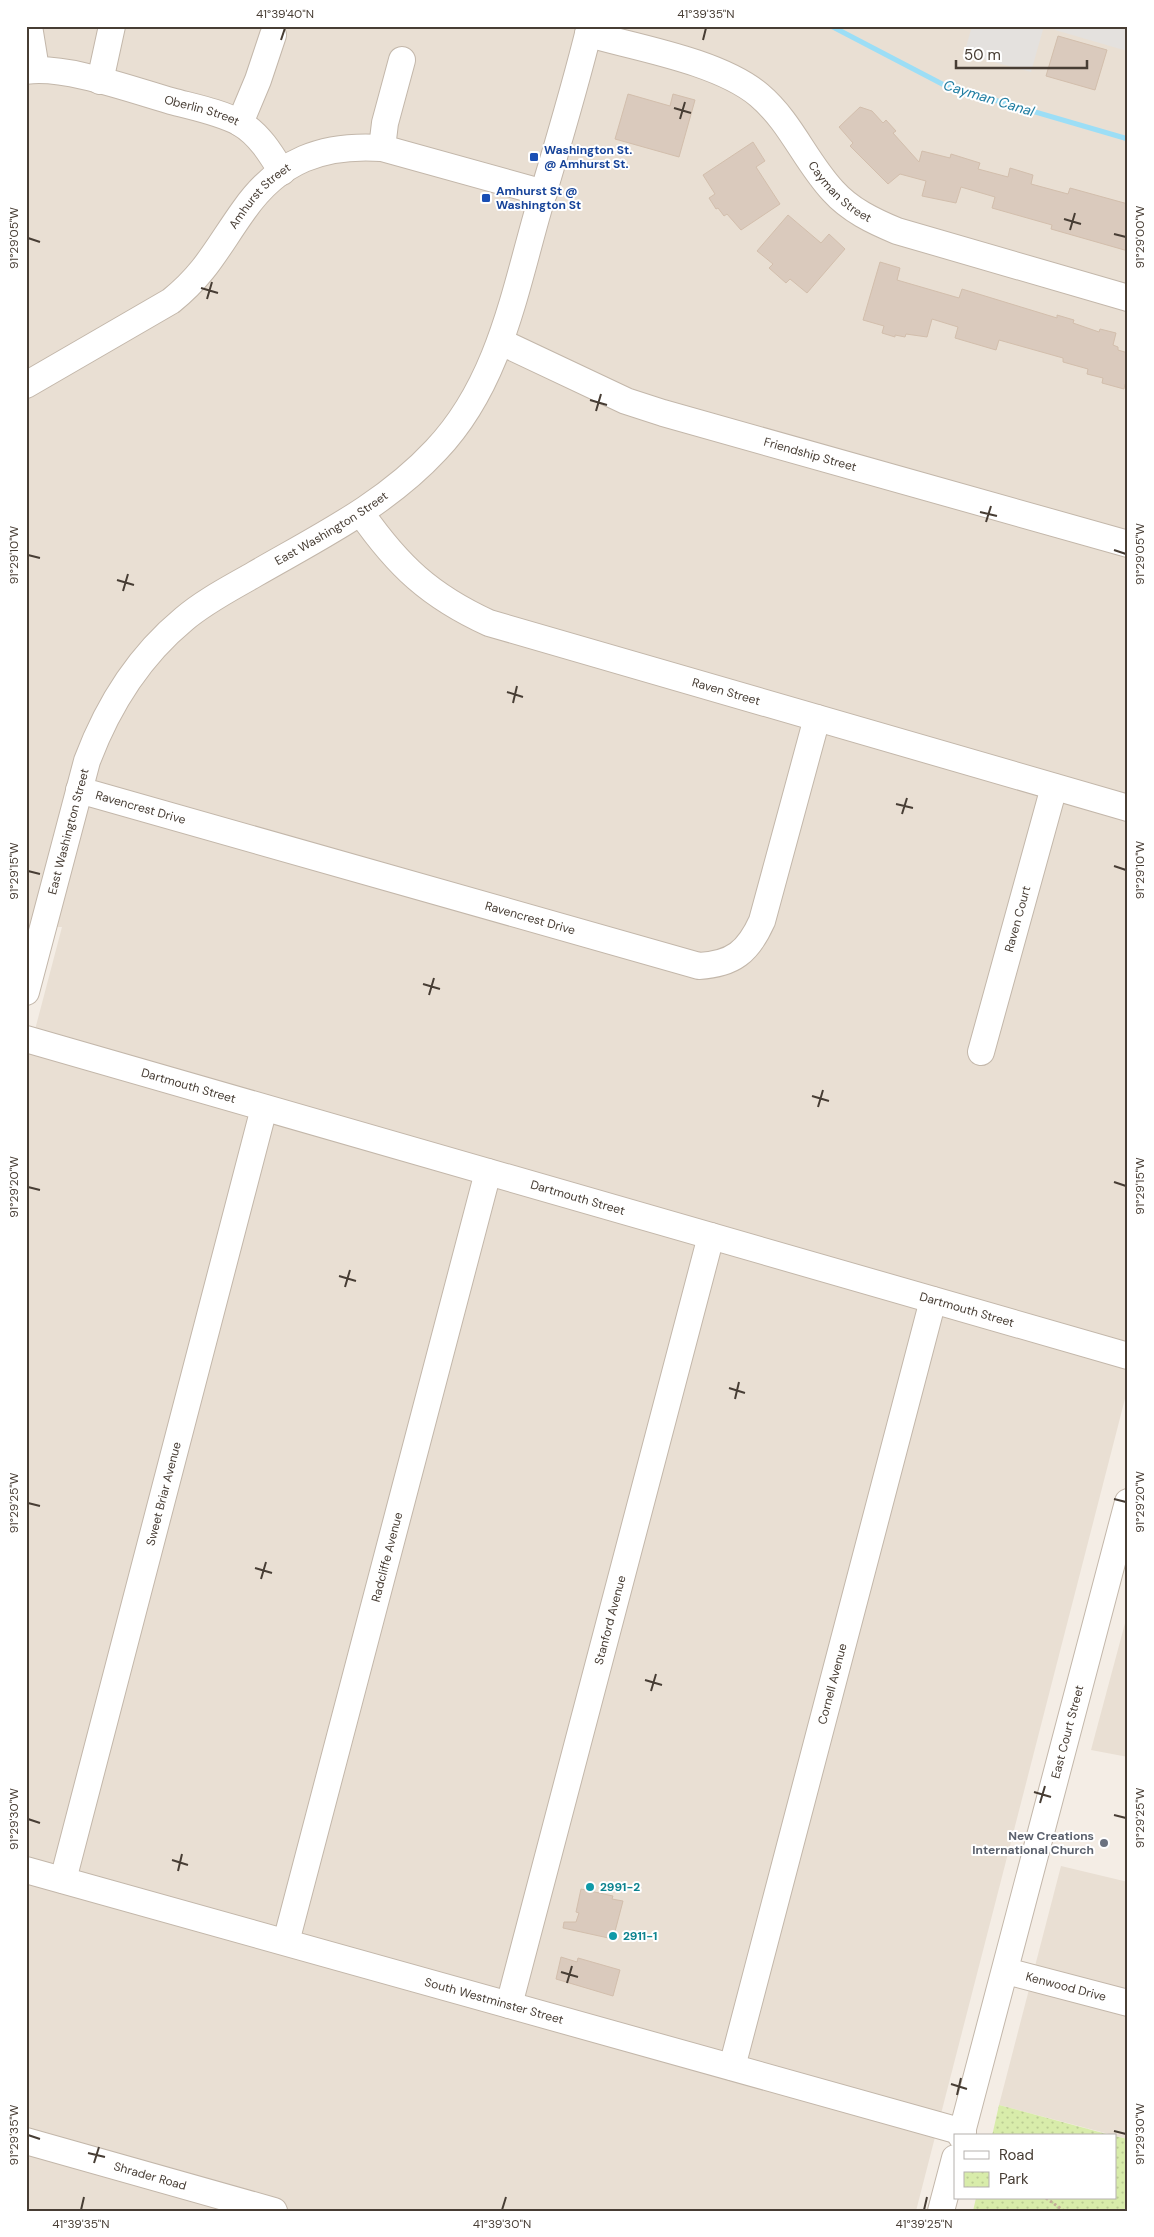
<svg xmlns="http://www.w3.org/2000/svg" width="1154" height="2237" viewBox="0 0 1154 2237" font-family="'DM Sans',sans-serif">
<style>
.residential{fill:#e9dfd3}
.park{fill:url(#park-dots)}
.parking{fill:#e4e1de}
.lines{fill:none;stroke-linecap:round;stroke-linejoin:round}
.stream{stroke:#9cdef6;stroke-width:5}
.building{fill:#dacabd;stroke:#d2beac}
.minor-casing{stroke:#c3b7aa;stroke-width:28}
.path{stroke:#c3ad97;stroke-width:3;stroke-dasharray:2.5 2.5;stroke-linecap:butt}
.minor{stroke:#fff;stroke-width:26}
.ticks{fill:none;stroke:#473d34;stroke-width:2}
.transit-dot{fill:#1a4fb4;stroke:#fff;stroke-width:2}
.worship-dot{fill:#6b7280;stroke:#fff;stroke-width:2}
.culture-dot{fill:#0f9aa8;stroke:#fff;stroke-width:2}
.labels{text-anchor:middle;dominant-baseline:central;stroke-width:4;stroke-linejoin:round;paint-order:stroke}
.street-label{font-size:12px;fill:#473d34;stroke:#fff}
.transit-label{font-size:12px;font-weight:bold;fill:#164399;stroke:#fff;text-anchor:start}
.worship-label{font-size:12px;font-weight:bold;fill:#5b616d;stroke:#fff;text-anchor:end}
.culture-label{font-size:12px;font-weight:bold;fill:#0d838f;stroke:#fff;text-anchor:start}
.water-label{font-size:14px;font-style:italic;fill:#217ea2;stroke:#fff}
.neatline{fill:none;stroke:#473d34;stroke-width:2}
.ticks-label{font-size:12px;text-anchor:middle;fill:#473d34}
</style>
<defs>
<pattern id="park-dots" width="8" height="8" patternUnits="userSpaceOnUse" patternTransform="scale(1.25)"><rect width="8" height="8" fill="#d8ecaa"/><path d="M2 2h.1M6 6h.1" fill="none" stroke="#bbcb93" stroke-width="1.8" stroke-linecap="round"/></pattern>
</defs>
<rect width="100%" height="100%" fill="#f4ede5"/>
<path class="residential" d="M26,26H1128V1387L916,2211H26V1064L62,927H26Z
M1128,1612V1757L1091,1750Z
M1061,1866L1128,1882V2139L999,2105Z"/>
<path class="park" d="M999,2105L1114,2136H992Z
M1115,2136L1128,2139V2211H973L976,2198H1115Z"/>
<path class="parking" d="M972,26H1044L1031,72L964,54Z
M1056,26H1128L1127,51L1055,30Z"/>
<g class="lines">
<path class="stream" d="M831,26L946,86L1128,139"/>
</g>
<path class="building" d="M1058,36L1107,50L1095,90L1046,76Z
M628,94L670,106L673,94L695,100L679,157L615,139Z
M860,107L872,111L883,123L886,120L896,131L893,133L919,162L922,151L950,158L951,154L980,163L978,169L1008,177L1010,168L1033,175L1031,184L1068,194L1070,188L1128,204V251L1051,229L1052,225L992,208L995,197L961,187L956,203L922,196L926,181L900,174L888,184L850,146L853,143L839,127Z
M753,142L765,161L756,167L780,204L741,230L727,214L724,216L718,208L716,209L709,198L715,194L703,175Z
M788,215L821,243L829,234L845,249L807,293L790,279L786,283L769,268L773,264L757,251Z
M880,262L900,268L897,280L959,298L962,289L1057,318V315L1074,320L1073,323L1099,332L1100,329L1116,333L1113,345L1118,347V350L1128,353V385L1125,384L1124,389L1102,383L1103,378L1087,374L1088,369L1063,362V358L999,340L996,350L955,338L958,327L932,319L927,337L906,334L905,337L895,335V337L882,333L884,326L863,320Z
M581,1889L613,1896L612,1899L623,1901L613,1939L563,1928L564,1922H576L579,1913L576,1912Z
M561,1957L577,1962L578,1958L620,1970L613,1996L556,1979Z"/>
<g class="lines">
<defs>
<g id="minor">
<path d="M29,26L36,69"/>
<path id="s1" d="M588,34C639,48 720,62 759,95C791,122 805,161 833,191C850,210 873,221 897,231L1128,298"/>
<path id="s2" d="M26,71C64,65 133,90 171,101C193,107 220,112 240,123C259,134 271,154 282,172"/>
<path d="M100,81L112,26"/>
<path d="M240,123L258,80L273,35"/>
<path d="M382,148L385,123L402,60"/>
<path id="s3" d="M501,342L626,401L663,413L1128,544"/>
<path id="s4" d="M26,385L171,301C207,272 218,246 244,210C279,160 323,144 382,148L544,193"/>
<path id="s5" d="M361,513C398,566 430,596 489,623L1128,808"/>
<path id="s6" d="M79,790L699,966C733,964 748,952 762,921L817,718"/>
<path id="s7" d="M26,992L87,761C108,705 138,657 184,619C205,601 231,588 255,574C319,537 385,505 436,450C498,385 514,295 538,211C556,150 575,88 590,26"/>
<path id="s8" d="M26,1039L1128,1356"/>
<path id="s9" d="M981,1052L1054,787"/>
<path id="s10" d="M26,1870L963,2132"/>
<path id="s11" d="M63,1880L264,1108"/>
<path id="s12" d="M286,1942L488,1172"/>
<path id="s13" d="M1006,1971L1128,2003"/>
<path id="s14" d="M509,2005L711,1236"/>
<path id="s15" d="M732,2067L933,1300"/>
<path id="s16" d="M961,2136L1128,1502"/>
<path id="s17" d="M26,2141L274,2211"/>
<path d="M941,2211L955,2158"/>
</g>
</defs>
<use href="#minor" class="minor-casing"/>
<path class="path" d="M1046,2198L1064,2211"/>
<use href="#minor" class="minor"/>
</g>
<path class="ticks" d="M281,40L285,28M703,40L706,28M674,108L691,113M680,119L685,102M1064,219L1081,224M1070,230L1075,213M1114,234L1126,237M28,238L40,242M201,288L218,293M207,299L212,282M590,400L607,405M596,411L601,394M980,512L997,516M986,522L991,506M1114,550L1126,554M28,555L40,558M117,580L134,585M123,591L128,574M507,692L523,697M513,703L517,686M896,804L913,808M902,814L907,798M1114,866L1126,870M28,871L40,874M423,984L440,989M429,995L434,978M812,1096L829,1101M818,1107L823,1090M1114,1182L1126,1186M28,1187L40,1190M339,1276L356,1281M345,1287L350,1270M729,1388L745,1393M735,1399L739,1382M1114,1499L1126,1502M28,1503L40,1506M255,1568L272,1573M261,1579L266,1562M645,1680L662,1685M651,1691L656,1674M1034,1792L1051,1797M1040,1803L1045,1786M1114,1815L1126,1818M28,1819L40,1823M172,1860L188,1865M178,1871L182,1854M561,1972L578,1977M567,1983L572,1966M951,2084L967,2089M957,2095L961,2078M1114,2131L1126,2134M28,2135L40,2139M88,2153L105,2157M94,2163L99,2147M81,2210L84,2197M502,2210L506,2197M924,2210L927,2197"/>
<g class="transit-dot">
<rect x="529" y="152" width="10" height="10" rx="2.5"/>
<rect x="481" y="193" width="10" height="10" rx="2.5"/>
</g>
<circle class="worship-dot" cx="1104" cy="1843" r="5"/>
<g class="culture-dot">
<circle cx="590" cy="1887" r="5"/>
<circle cx="613" cy="1936" r="5"/>
</g>
<g class="labels">
<g class="street-label">
<text stroke="none"><textPath href="#s2" startOffset="181">Oberlin Street</textPath></text>
<text stroke="none"><textPath href="#s1" startOffset="310">Cayman Street</textPath></text>
<text stroke="none"><textPath href="#s4" startOffset="306">Amhurst Street</textPath></text>
<text stroke="none"><textPath href="#s3" startOffset="330">Friendship Street</textPath></text>
<text stroke="none"><textPath href="#s7" startOffset="586">East Washington Street</textPath></text>
<text stroke="none"><textPath href="#s5" startOffset="418">Raven Street</textPath></text>
<text stroke="none"><textPath href="#s6" startOffset="64">Ravencrest Drive</textPath></text>
<text stroke="none"><textPath href="#s7" startOffset="166">East Washington Street</textPath></text>
<text stroke="none"><textPath href="#s6" startOffset="469">Ravencrest Drive</textPath></text>
<text stroke="none"><textPath href="#s9" startOffset="138">Raven Court</textPath></text>
<text stroke="none"><textPath href="#s8" startOffset="169">Dartmouth Street</textPath></text>
<text stroke="none"><textPath href="#s8" startOffset="574">Dartmouth Street</textPath></text>
<text stroke="none"><textPath href="#s8" startOffset="979">Dartmouth Street</textPath></text>
<text stroke="none"><textPath href="#s11" startOffset="399">Sweet Briar Avenue</textPath></text>
<text stroke="none"><textPath href="#s12" startOffset="398">Radcliffe Avenue</textPath></text>
<text stroke="none"><textPath href="#s14" startOffset="398">Stanford Avenue</textPath></text>
<text stroke="none"><textPath href="#s15" startOffset="396">Cornell Avenue</textPath></text>
<text stroke="none"><textPath href="#s16" startOffset="418">East Court Street</textPath></text>
<text stroke="none"><textPath href="#s13" startOffset="62">Kenwood Drive</textPath></text>
<text stroke="none"><textPath href="#s10" startOffset="486">South Westminster Street</textPath></text>
<text stroke="none"><textPath href="#s17" startOffset="129">Shrader Road</textPath></text>
</g>
<g class="transit-label">
<text x="544" y="150">Washington St.<tspan x="544" dy="14">@ Amhurst St.</tspan></text>
<text x="496" y="191">Amhurst St @<tspan x="496" dy="14">Washington St</tspan></text>
</g>
<g class="worship-label">
<text x="1094" y="1836">New Creations<tspan x="1094" dy="14">International Church</tspan></text>
</g>
<g class="culture-label">
<text x="600" y="1887">2991-2</text>
<text x="623" y="1936">2911-1</text>
</g>
<g class="water-label">
<text transform="translate(989 98) rotate(17)">Cayman Canal</text>
</g>
</g>
<rect width="1154" height="2237" fill="none" stroke="#ffffff" stroke-width="55"/>
<rect x="954" y="2134" width="162" height="65" fill="#ffffff" stroke="#b5b1ae"/>
<rect x="964" y="2151" width="25" height="8" fill="#ffffff" stroke="#b5b1ae"/>
<text x="999" y="2160" font-size="15" fill="#473d34">Road</text>
<rect x="964" y="2172" width="25" height="15" fill="url(#park-dots)" stroke="#b5b1ae"/>
<text x="999" y="2184" font-size="15" fill="#473d34">Park</text>
<path d="M956 60v8h131v-8" fill="none" stroke="#473d34" stroke-width="2.5"/>
<text x="964" y="60" font-size="15" fill="#473d34" stroke="#ffffff" stroke-width="4" paint-order="stroke">50 m</text>
<rect x="28" y="28" width="1098" height="2182" class="neatline"/>
<g class="ticks-label">
<text x="285" y="18">41°39'40"N</text>
<text x="706" y="18">41°39'35"N</text>
<text transform="translate(1140 237) rotate(-90)" y="4">91°29'00"W</text>
<text transform="translate(14 238) rotate(-90)" y="4">91°29'05"W</text>
<text transform="translate(1140 554) rotate(-90)" y="4">91°29'05"W</text>
<text transform="translate(14 555) rotate(-90)" y="4">91°29'10"W</text>
<text transform="translate(1140 870) rotate(-90)" y="4">91°29'10"W</text>
<text transform="translate(14 871) rotate(-90)" y="4">91°29'15"W</text>
<text transform="translate(1140 1186) rotate(-90)" y="4">91°29'15"W</text>
<text transform="translate(14 1187) rotate(-90)" y="4">91°29'20"W</text>
<text transform="translate(1140 1502) rotate(-90)" y="4">91°29'20"W</text>
<text transform="translate(14 1503) rotate(-90)" y="4">91°29'25"W</text>
<text transform="translate(1140 1818) rotate(-90)" y="4">91°29'25"W</text>
<text transform="translate(14 1819) rotate(-90)" y="4">91°29'30"W</text>
<text transform="translate(1140 2134) rotate(-90)" y="4">91°29'30"W</text>
<text transform="translate(14 2135) rotate(-90)" y="4">91°29'35"W</text>
<text x="81" y="2228">41°39'35"N</text>
<text x="502" y="2228">41°39'30"N</text>
<text x="924" y="2228">41°39'25"N</text>
</g>
</svg>
